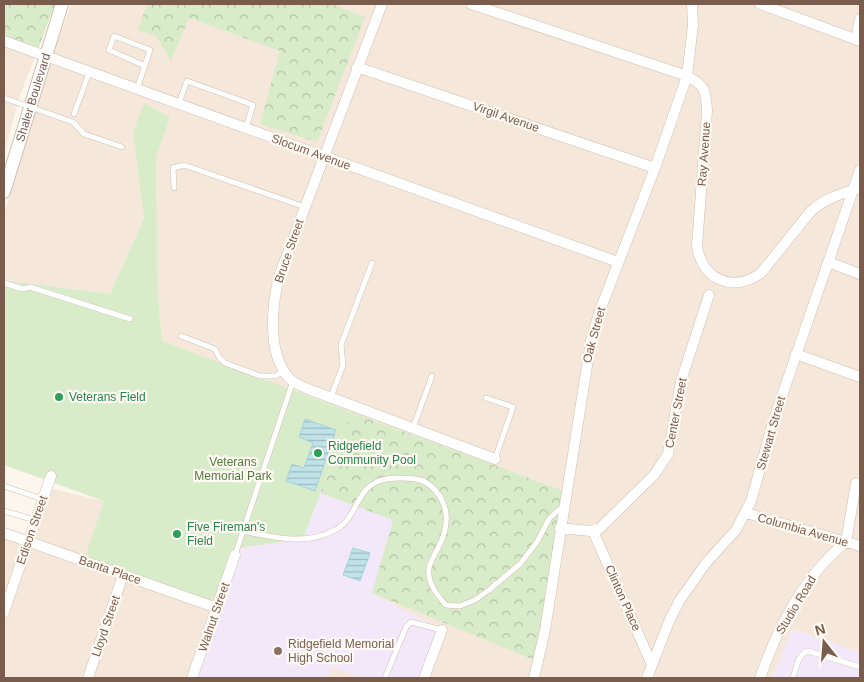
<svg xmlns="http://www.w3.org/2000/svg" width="864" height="682" viewBox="0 0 864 682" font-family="Helvetica,sans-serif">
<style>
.residential{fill:#f5e8da}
.education{fill:#f3e8fa}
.forest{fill:url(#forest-crowns)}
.park{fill:#d8ecc9}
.water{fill:url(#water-rules);stroke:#a5d3da}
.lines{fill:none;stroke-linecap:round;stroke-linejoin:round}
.service-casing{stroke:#d1beb0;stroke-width:6}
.minor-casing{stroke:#d1beb0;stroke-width:11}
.tertiary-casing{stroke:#d1beb0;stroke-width:14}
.service{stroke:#fff;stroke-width:5}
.minor{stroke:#fff;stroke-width:10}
.tertiary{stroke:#fff;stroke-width:12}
.leisure-dot{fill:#2e9e5b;stroke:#fffaf3;stroke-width:2}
.education-dot{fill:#8d6e63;stroke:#fffaf3;stroke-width:2}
.labels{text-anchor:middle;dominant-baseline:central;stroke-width:4.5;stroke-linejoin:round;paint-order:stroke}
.street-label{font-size:12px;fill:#7a5c4d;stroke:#fffaf3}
.leisure-label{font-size:12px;fill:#27864d;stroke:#fffaf3;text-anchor:start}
.park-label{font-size:12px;fill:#537a41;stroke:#fffaf3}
.education-label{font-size:12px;fill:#785e54;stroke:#fffaf3;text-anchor:start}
</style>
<defs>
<pattern id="forest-crowns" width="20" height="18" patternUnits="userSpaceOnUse" patternTransform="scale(1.25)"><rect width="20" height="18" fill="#d8ecc9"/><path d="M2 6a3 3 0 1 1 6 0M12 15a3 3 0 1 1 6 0" fill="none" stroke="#b4c2a5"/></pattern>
<pattern id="water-rules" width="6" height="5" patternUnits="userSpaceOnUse" patternTransform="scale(1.25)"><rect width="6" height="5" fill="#bfe3e8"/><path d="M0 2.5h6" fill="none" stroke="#a0bbbe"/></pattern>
</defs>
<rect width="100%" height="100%" fill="#fdf6ec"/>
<path class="residential" d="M71,4H147L146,8L156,36L171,61L189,18L281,51L260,124L364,17L332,4H860V653L792,629L773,678H4V527L35,538L49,488L104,501L88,551L238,548L303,539L320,493L393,519L372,593L538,662L568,493L162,341L158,297L156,157L170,117L133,133L144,218L110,294L4,280V215L32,111Z
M4,36L38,49L19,98L4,154Z"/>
<path class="education" d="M320,493L393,519L372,593L442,630L424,678H362L332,667L328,678H196L238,548L303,539Z
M792,629L860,653V678H772Z"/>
<path class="forest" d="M4,4H55L38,49L4,36Z
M147,4H332L365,17L317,142L260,124L280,51L189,18L171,61L156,36L138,30Z
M351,412L569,493L538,662L372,593L393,520L320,493Z"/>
<path class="park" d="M144,103L170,117L156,158L158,297L162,341L351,412L303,539L238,548L217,608L91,565L87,551L104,501L4,465V280L110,294L144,218L133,133Z"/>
<path class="water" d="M305,419L336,430L315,491L286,481L292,464L304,468L313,443L299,437Z
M353,548L370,553L360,581L343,575Z"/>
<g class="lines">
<defs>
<path id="service" d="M137,89L150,50L114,36L109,50L145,66
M4,98L73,122L84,134L122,147
M179,103L187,81L253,105L246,128
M74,114L89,73
M174,188L173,168L184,165L305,207
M4,283L23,289L30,287L130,319
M181,336L215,349L219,357L225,363L260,376H275L285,371
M331,397L343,365L341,345L372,263
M486,398L513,407L495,459
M413,428L432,376
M4,486L42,499
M4,511L35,520
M242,531C271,537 307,546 335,530C364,515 351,476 402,478C414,478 425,479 434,489C450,506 449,527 438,548C435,554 430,562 429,568C427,583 437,595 446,605L460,606L475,600L489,590L520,564L537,542L549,519L563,506
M235,555L293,381
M385,678L406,627L411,622L442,630
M793,678C796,668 798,654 808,651L860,667"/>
<path id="minor" d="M382,4L279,276C272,305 267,352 288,377C293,383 302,386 308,389L495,459
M471,4L687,76C705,85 706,91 707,111L697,246C702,280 733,293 761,273L811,211C826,198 841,194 860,188
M760,4L860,41
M856,39L860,19
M4,41L618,262
M357,67L655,168
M828,262L860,274
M796,354L860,377
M746,513L860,546
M560,528L590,531L599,529L654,475L668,454L681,381L709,295
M593,531L652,665
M4,533L217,608
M4,612L51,476
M88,678L123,575
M192,678L235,555
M424,678L442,630
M534,678L545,630L591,341L599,313L655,168L687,76L693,25L692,4
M647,678L670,619L680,600L706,563L736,530L751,501L774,419L860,170
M760,678C778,627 803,577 846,542L856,483"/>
<g id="tertiary">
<path id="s1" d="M4,192L62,4"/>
</g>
</defs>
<use href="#service" class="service-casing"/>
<use href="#minor" class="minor-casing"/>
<use href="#tertiary" class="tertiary-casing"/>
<use href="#service" class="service"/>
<use href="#minor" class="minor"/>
<use href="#tertiary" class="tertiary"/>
</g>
<g class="leisure-dot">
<circle cx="59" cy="397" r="5"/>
<circle cx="318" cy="453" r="5"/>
<circle cx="177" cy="534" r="5"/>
</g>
<circle class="education-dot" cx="278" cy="651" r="5"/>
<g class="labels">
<g class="street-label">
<text stroke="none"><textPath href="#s1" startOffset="99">Shaler Boulevard</textPath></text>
<text transform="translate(506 117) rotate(19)">Virgil Avenue</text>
<text transform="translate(311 152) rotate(20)">Slocum Avenue</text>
<text transform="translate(704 154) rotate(-86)">Ray Avenue</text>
<text transform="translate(289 251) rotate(-71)">Bruce Street</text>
<text transform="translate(594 335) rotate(-75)">Oak Street</text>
<text transform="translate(676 413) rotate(-79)">Center Street</text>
<text transform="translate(771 433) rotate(-74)">Stewart Street</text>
<text transform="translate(32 530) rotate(-71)">Edison Street</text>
<text transform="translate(803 530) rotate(16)">Columbia Avenue</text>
<text transform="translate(110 570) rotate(19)">Banta Place</text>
<text transform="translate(623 598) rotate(66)">Clinton Place</text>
<text transform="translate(796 605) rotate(-59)">Studio Road</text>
<text transform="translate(214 617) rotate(-71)">Walnut Street</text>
<text transform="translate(106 626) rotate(-71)">Lloyd Street</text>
</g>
<g class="leisure-label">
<text x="69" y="397">Veterans Field</text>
<text x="328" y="446">Ridgefield<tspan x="328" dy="14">Community Pool</tspan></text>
<text x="187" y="527">Five Fireman's<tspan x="187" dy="14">Field</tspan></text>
</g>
<g class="park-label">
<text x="233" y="462">Veterans<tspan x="233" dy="14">Memorial Park</tspan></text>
</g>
<g class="education-label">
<text x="288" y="644">Ridgefield Memorial<tspan x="288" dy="14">High School</tspan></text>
</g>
</g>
<rect width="864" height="682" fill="none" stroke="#7a5c4d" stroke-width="10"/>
<g transform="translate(824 642) rotate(343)" stroke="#fffaf3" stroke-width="4" paint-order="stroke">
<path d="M0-4L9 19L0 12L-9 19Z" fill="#7a5c4d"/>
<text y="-8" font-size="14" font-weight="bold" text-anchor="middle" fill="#7a5c4d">N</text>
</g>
</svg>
